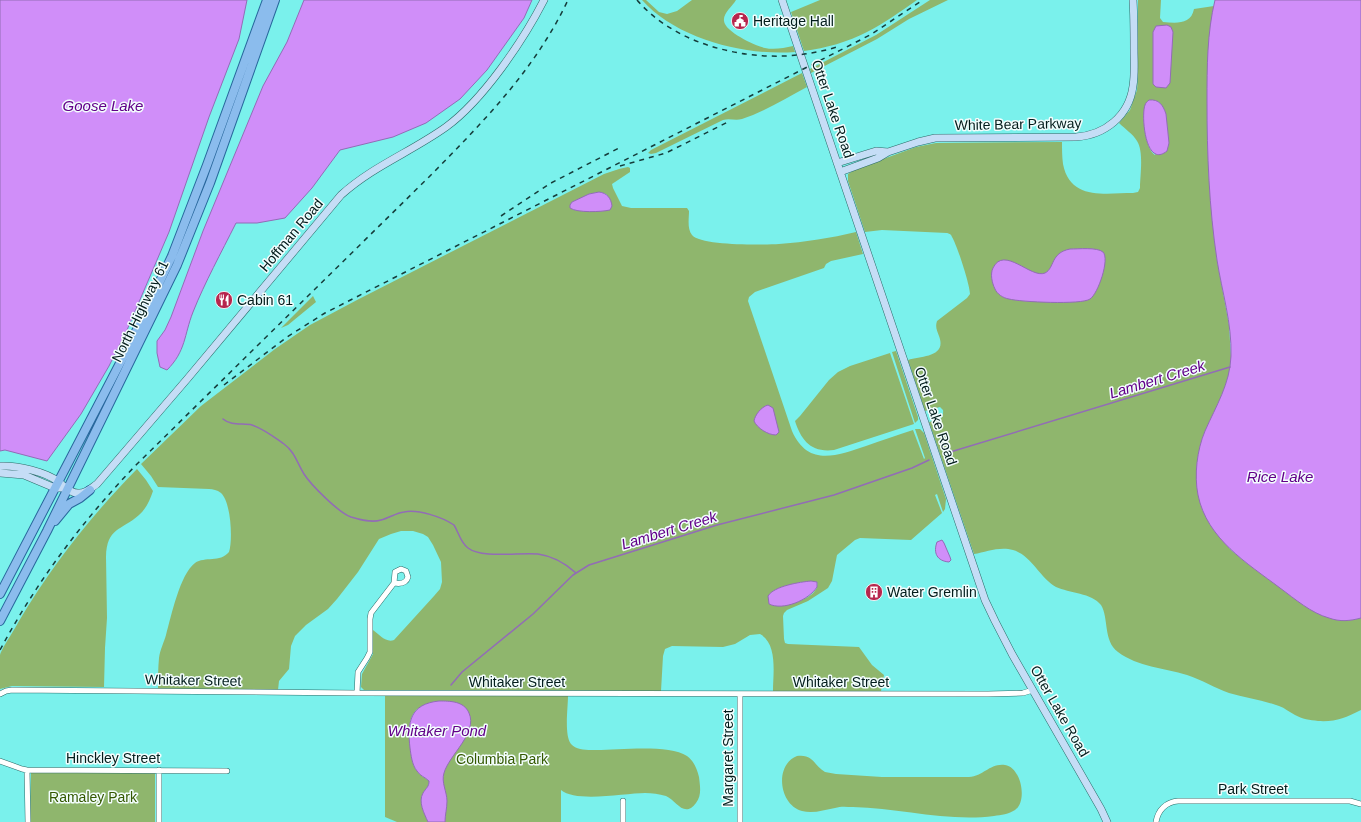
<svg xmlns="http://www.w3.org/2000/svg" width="1361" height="822" viewBox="0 0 1361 822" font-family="Helvetica,sans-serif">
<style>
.green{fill:#8fb66d;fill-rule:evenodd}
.water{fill:#d08ef9;stroke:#926cb6}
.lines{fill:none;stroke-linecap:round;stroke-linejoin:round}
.stream{stroke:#926cb6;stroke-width:1.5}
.street-casing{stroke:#2b6b68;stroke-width:6}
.secondary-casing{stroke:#2b6b68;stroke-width:8}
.primary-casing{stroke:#28679c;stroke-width:10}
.street{stroke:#fff;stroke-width:5}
.secondary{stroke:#c5ddf6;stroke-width:7}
.primary{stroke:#8bbced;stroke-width:8}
.rail{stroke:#153d3b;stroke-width:1.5;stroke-dasharray:5 5;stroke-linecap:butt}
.labels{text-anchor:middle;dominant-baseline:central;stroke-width:3;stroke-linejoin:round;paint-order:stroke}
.poi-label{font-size:14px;fill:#021c1b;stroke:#f3fdfd;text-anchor:start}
.street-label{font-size:14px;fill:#021c1b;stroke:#f3fdfd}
.park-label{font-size:14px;fill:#345901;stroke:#f3fdfd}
.water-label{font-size:15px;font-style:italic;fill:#620089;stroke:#f3fdfd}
</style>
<rect width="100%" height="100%" fill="#7af1ec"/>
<path class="green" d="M642,0H646L659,12L667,14L677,11L692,0H736C732,7 723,13 724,21C725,32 756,46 765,48C774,50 784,48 793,46L795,52C744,56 677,39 642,0Z
M820,0H917C901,11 885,23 867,32C848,42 826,48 804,51L791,12Z
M930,0H948L909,19L877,39L811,73L810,69L876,35Z
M1138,0H1161L1160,18L1163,22C1176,23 1191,25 1194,9L1214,6L1210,31L1207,126L1209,180L1217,260L1229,325L1231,358L1229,373L1225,387L1201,445L1197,483L1205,515L1211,526L1231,550L1244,561L1308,607L1352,620L1361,618V710C1345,718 1336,722 1318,721C1310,720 1302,719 1295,715C1289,712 1285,708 1279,706C1263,700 1245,698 1229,693C1215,688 1202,680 1187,675C1164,668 1138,667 1118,652C1103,641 1109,618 1101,605C1092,593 1069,593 1056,587C1040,578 1031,555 1013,550C1000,546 986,552 974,554L929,422C938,420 944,420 943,410L940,407L925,411L908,360C922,356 947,357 939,336C937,331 935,327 937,321L967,298L970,294C970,285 957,245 952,237C951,234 950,234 947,233L882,230L865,232L848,181V174L856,169L916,147L936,143L1062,142C1062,149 1062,157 1063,164C1070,201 1106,193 1133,193L1138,192L1140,188C1140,176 1144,152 1137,141C1133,134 1125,129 1119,123L1130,110L1137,90L1138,76ZM1151,100L1159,102L1164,109L1168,132L1155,155C1145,150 1142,114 1146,104Z
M802,73L807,87C786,98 764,112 742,119C735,121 730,118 723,120L656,153L651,154L648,153L651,150Z
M628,167L630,168V172L612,184L613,188L622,206L631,208H687L689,211C689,218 687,229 692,235C701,246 764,245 779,244C805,242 831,238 856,232L863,254L831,261L826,264L824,268L755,292L749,297L748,301L792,431C808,467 836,456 866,446C882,440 898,435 913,430L924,459L925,458L915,429H920L924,433L946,499L945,509L943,512L937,494L935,495L942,513L911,540L860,538L855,540L837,555L832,581L828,588L808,601L787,610L784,613L783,616L784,639L785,643L788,644L859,647L872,665L884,675L881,691H773C773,674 778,644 760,634L750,635L735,644L723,647L672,646L665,649L663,656L661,691L364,690L361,687L362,674L373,654V630C380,635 386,643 394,640L434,596L440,589L442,582L441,562L433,545L428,537L423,534L413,531H401L391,534L379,539L358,572L337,599L328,609L306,625L295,636L291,646L289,669L279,681L278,690L158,689C158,679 158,668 159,658C160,650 164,642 166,635C171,617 180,574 195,563C205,556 220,563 229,552C233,540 231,502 221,493C217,490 213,489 209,489L158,487L151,476L141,464L201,406L275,349L310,325L357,300L604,174L619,169ZM599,192L606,194L609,198L600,211L574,210L571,203L589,194ZM801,582H817C820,596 796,603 785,605L778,589Z
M313,296L316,302L288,325L281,328Z
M896,351L918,417V420L915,423L892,352Z
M890,353L914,424L834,450C811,453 801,440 795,421L800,416L829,380L838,372L850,366Z
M137,469L146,480L153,491C150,500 146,509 139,515C121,531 107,527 106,557L107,618L105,648L104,687L12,686L0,689C0,681 0,663 0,655C2,648 15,629 19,621C52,565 92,515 137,469Z
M385,696H568C568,708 564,735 571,744C577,751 589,750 597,750C619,750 669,744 687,756C694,761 697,769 699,777C700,786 702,795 696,803C684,819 676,800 666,796C659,794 652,793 645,793C626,793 576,803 561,790V822H443L439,701C409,705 407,721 411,748C411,755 412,765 417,771C420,776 425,777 429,781C429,788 424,790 422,796C420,804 425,814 428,822H397L385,817Z
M797,756C814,754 813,765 825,772L836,774L882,777H969C984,776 990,763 1005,765C1021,767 1028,801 1015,810C1009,814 1001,815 994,816C947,822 900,808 853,807C847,807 841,806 835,808C824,810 813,814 802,811C779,805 774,765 797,756Z
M31,773H155V822H30Z"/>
<path class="water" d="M0,0H247L239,39L209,117L169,232L127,330L109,366L81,414L47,461L5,450L0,451Z
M304,0H532L524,18L487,70L460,99L426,123L393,137L340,150L312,188L285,218L257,223H236C221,253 205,282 193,312C184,335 186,351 167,370L160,367L157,353V341L165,330L171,317L203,231L263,86L287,42Z
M1215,0H1361V618C1350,621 1340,622 1329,618C1311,613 1295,599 1280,588C1247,563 1207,539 1198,495C1194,475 1197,450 1205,431C1216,406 1230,384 1231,356C1232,323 1222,292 1217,260C1209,207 1207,154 1207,101C1207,67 1207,33 1215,0Z
M1167,25L1171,27L1173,32L1170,83L1166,88L1156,87L1153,84V32L1156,26Z
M1149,100C1159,99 1163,105 1166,114L1169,143L1167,151C1145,169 1141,115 1145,105C1146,102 1147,102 1149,100Z
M599,192C607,193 611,198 612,206L610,210C601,212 577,213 570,208V205L572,202L589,194Z
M1070,249C1078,249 1097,247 1103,252C1110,259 1098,294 1090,299C1082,305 1020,302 1009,299C1003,298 997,294 995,289C992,283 990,274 993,268C1004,245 1031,279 1045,273C1055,268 1050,253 1070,249Z
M768,405L773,408L779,432L776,435C768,435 757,428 754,421C755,415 761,407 768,405Z
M942,540L944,543L950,557L951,560L949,562C937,561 933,553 937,542Z
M811,581L817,582V587C809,600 783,611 769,604L768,596C774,586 800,582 811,581Z
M439,701C450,701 464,701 469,713C478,733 449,755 444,773C441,782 447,792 447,801C447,808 445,815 445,822H428C424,813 418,802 423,793C426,788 429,787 429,781C425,777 420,776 417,771C412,765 411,755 410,748C407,722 410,704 439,701Z"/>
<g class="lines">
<path class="stream" d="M223,419C231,426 243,423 252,425C264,429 274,437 284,444C295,452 297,463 304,474C311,485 339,513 351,517C361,520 372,523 381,520C389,518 396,513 404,512C418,509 442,517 454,525C459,533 460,542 468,548C482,559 520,552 538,554C553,556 565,563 576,573
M947,453L1230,367
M451,685L462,672L533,614L573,575L589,565L717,525L834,495L912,468L929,460"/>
<defs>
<path id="street" d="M357,693L358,672L367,658L370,652V619L371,613L394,583L395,572L401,569L406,571L408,577C406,584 400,584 394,583
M0,694L6,691L12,690L357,693L988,694L1023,693L1033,690
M740,694V822
M0,761L22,769L27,770L227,771
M27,770L28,822
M159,822V770
M623,822V801
M1156,822C1158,810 1166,802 1178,801H1350L1361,804"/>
<path id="secondary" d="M782,0L985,600L995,621L1012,654L1101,809L1107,822
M837,163L876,151L888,152
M840,172L878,158L888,152L918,142L935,138L1076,137C1105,135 1129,116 1133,86C1135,74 1134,61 1134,49C1134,33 1134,16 1133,0
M0,466C17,465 46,472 59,482C65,487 70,493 78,493C86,494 91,488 97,484L188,378L341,195C373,166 411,152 446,127C483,100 523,41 544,0
M0,473L24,475L55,488H61"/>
<path id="primary" d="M55,521L69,504L80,498L90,490
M0,594L132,340L172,256L207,165L267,0
M0,621L47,531L177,265L210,183L275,0"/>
</defs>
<use href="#street" class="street-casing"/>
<use href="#secondary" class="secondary-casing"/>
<use href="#primary" class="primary-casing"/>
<use href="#street" class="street"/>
<use href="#secondary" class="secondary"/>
<use href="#primary" class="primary"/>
<path class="rail" d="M637,0C672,41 733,58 785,56C803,55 820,52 837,47
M620,166L666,153L728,122
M501,216L551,183L621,147
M224,385L287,337L325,313L870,35L923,0
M0,650C37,581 83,520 137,464L429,177C482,123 535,70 568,0"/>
</g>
<defs>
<symbol id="civic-disc" viewBox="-11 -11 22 22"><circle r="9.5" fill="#b7264d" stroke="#f3fdfd"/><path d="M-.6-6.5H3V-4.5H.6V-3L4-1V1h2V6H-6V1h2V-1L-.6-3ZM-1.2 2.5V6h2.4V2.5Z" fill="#fff"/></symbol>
<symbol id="restaurant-disc" viewBox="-11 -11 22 22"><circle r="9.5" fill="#b7264d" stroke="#f3fdfd"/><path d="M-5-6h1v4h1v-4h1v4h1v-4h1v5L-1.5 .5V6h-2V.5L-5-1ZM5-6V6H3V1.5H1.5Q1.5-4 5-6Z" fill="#fff"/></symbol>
<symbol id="building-disc" viewBox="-11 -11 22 22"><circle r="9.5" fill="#b7264d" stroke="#f3fdfd"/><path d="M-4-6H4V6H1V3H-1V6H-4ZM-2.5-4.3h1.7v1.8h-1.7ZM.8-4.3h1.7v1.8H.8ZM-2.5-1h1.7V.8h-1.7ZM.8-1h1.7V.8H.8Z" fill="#fff"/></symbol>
</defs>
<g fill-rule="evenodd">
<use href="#civic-disc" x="730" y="11" width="20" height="20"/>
<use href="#restaurant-disc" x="214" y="290" width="20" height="20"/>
<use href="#building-disc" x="864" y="582" width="20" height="20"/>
</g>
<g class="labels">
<g class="poi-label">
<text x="753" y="21">Heritage Hall</text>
<text x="237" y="300">Cabin 61</text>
<text x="887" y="592">Water Gremlin</text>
</g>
<g class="street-label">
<text transform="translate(833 109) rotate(71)">Otter Lake Road</text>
<text transform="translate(1018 124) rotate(-1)">White Bear Parkway</text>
<text transform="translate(291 235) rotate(-50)">Hoffman Road</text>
<text transform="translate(140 311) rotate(-64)">North Highway 61</text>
<text transform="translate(936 416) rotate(71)">Otter Lake Road</text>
<text transform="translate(193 680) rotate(1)">Whitaker Street</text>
<text x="517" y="682">Whitaker Street</text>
<text x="841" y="682">Whitaker Street</text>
<text transform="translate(1060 711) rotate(60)">Otter Lake Road</text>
<text x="113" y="758">Hinckley Street</text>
<text transform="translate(728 758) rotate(-90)">Margaret Street</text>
<text x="1253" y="789">Park Street</text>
</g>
<g class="park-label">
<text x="502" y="759">Columbia Park</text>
<text x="93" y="797">Ramaley Park</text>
</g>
<g class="water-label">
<text x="103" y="105">Goose Lake</text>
<text transform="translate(1157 379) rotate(-17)">Lambert Creek</text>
<text x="1280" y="476">Rice Lake</text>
<text transform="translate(669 530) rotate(-17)">Lambert Creek</text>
<text x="437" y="730">Whitaker Pond</text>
</g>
</g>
</svg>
